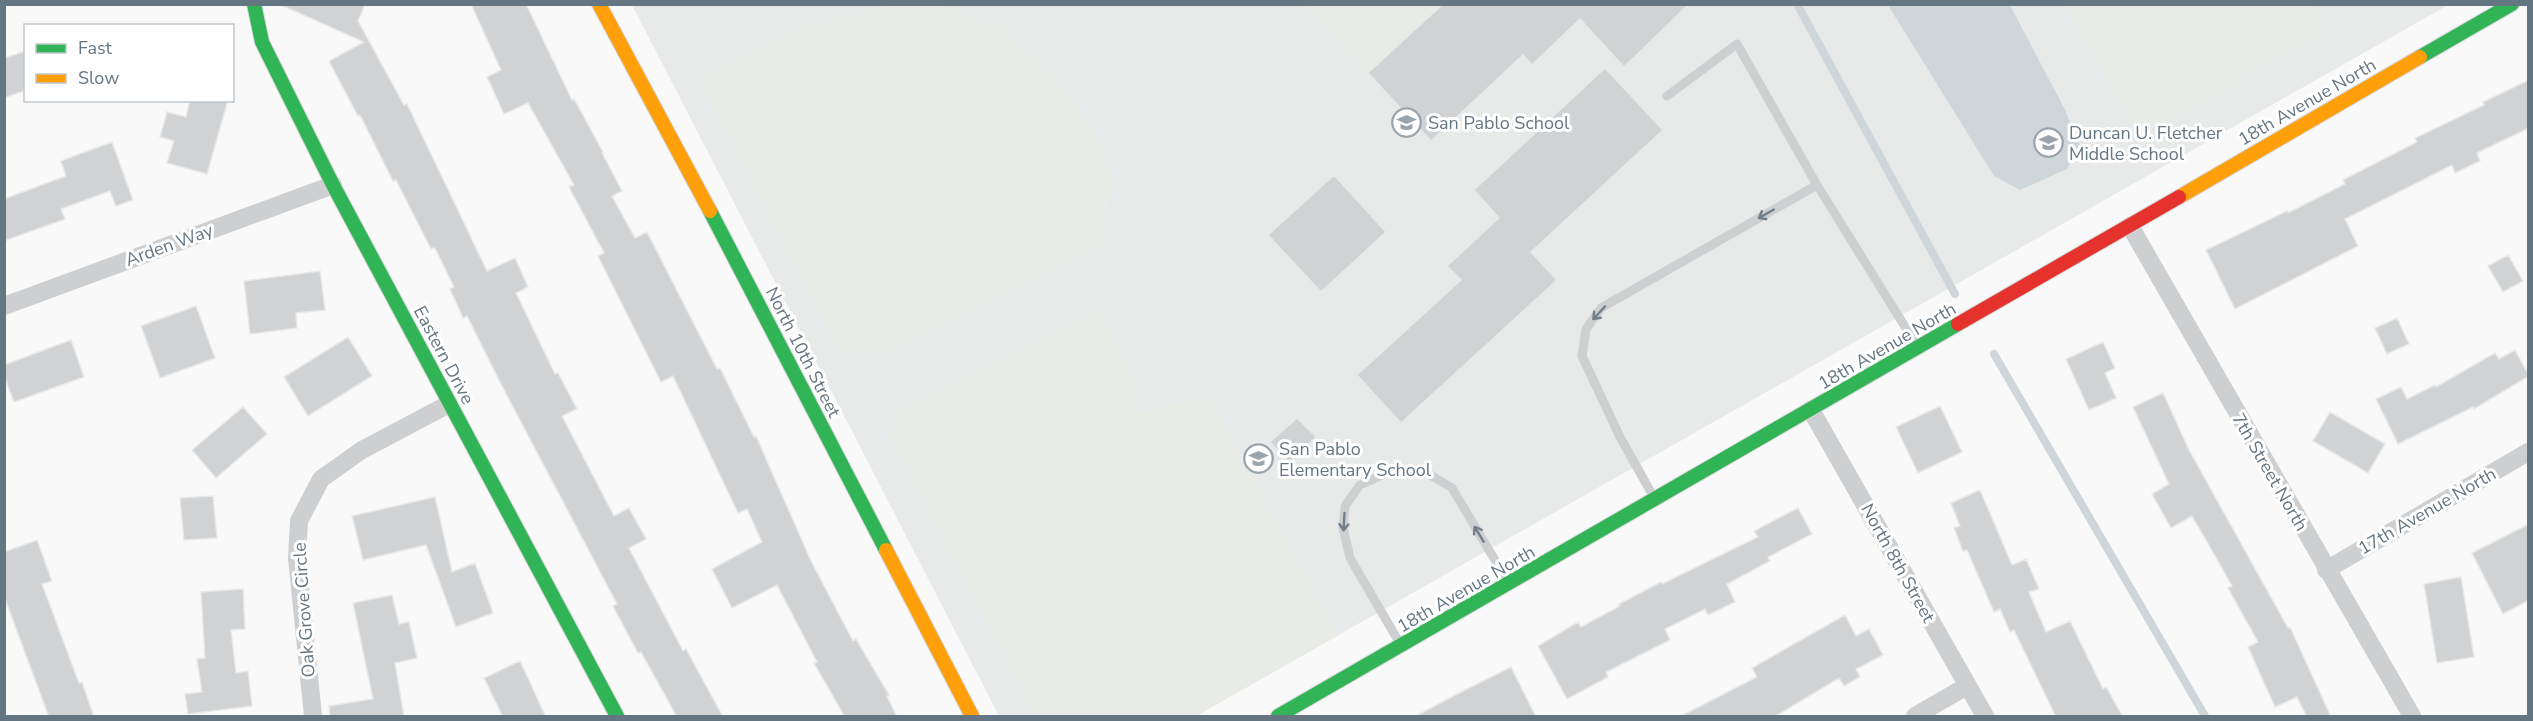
<svg xmlns="http://www.w3.org/2000/svg" width="2533" height="721" viewBox="0 0 2533 721" font-family="'Nunito Sans',sans-serif">
<style>
.built{fill:#e8e9e9}
.green{fill:#e8ebe6}
.water{fill:#ced6d9}
.lines{fill:none;stroke-linecap:round;stroke-linejoin:round}
.stream{stroke:#ced6d9;stroke-width:8}
.building{fill:#d0d2d3;stroke:#e8e8e8;stroke-width:1.5}
.fast-casing{stroke:#d5d6d7;stroke-width:16}
.slow-casing{stroke:#d5d6d7;stroke-width:16}
.jam-casing{stroke:#d5d6d7;stroke-width:16}
.lane{stroke:#cecfd0;stroke-width:9}
.street{stroke:#cecfd0;stroke-width:18}
.fast{stroke:#30b455;stroke-width:14}
.slow{stroke:#ff9f0a;stroke-width:14}
.jam{stroke:#e5322d;stroke-width:14}
.oneway{stroke:#707f8b}
.labels{text-anchor:middle;dominant-baseline:central;stroke-width:6;stroke-linejoin:round;paint-order:stroke}
.street-label{font-size:18px;fill:#657683;stroke:#fff}
.poi-label{font-size:18px;fill:#657683;stroke:#fff;text-anchor:start}
</style>
<rect width="100%" height="100%" fill="#f9f9f9"/>
<path class="built" d="M632,5H2448L1196,716H999Z"/>
<path class="green" d="M892,4L940,5L999,28L1063,87L1095,135L1112,181L1101,241L874,355L840,352L700,81L814,26Z
M1310,4L1443,5L1368,73L1306,7Z
M2065,5H2311L2326,30L2140,136Z
M1098,308L1131,375L1132,414L1209,397L1337,636L1196,716H1036L889,434L900,410Z"/>
<path class="water" d="M1888,5H2010L2064,108L2080,145L2067,169L2020,190L1994,176Z"/>
<g class="lines">
<path class="stream" d="M1797,4L1955,294
M1994,354L2205,716"/>
</g>
<path class="building" d="M279,4H365L358,21L404,105L407,104L487,271L515,258L528,287L516,293L555,374L558,373L577,409L562,416L614,516L629,508L646,539L629,548L683,651L686,649L723,717H677L641,652L638,653L613,606L617,604L502,386L467,316L463,318L450,289L454,287L435,248L431,249L396,180L393,181L360,115L358,116L329,61L364,42Z
M471,4H526L572,100L574,99L603,152L602,153L622,191L612,196L635,238L647,232L717,369L720,368L754,437L756,436L811,561L853,641L856,639L889,695L887,696L897,717H845L814,663L817,662L777,585L732,608L712,569L762,542L747,509L738,513L673,376L661,382L598,256L604,253L569,187L574,185L528,103L504,114L487,77L501,70Z
M1443,4H1689L1624,67L1580,19L1532,65L1523,55L1431,141L1368,73Z
M26,51V90L4,98V58Z
M1605,68L1663,130L1531,252L1557,280L1401,423L1357,375L1461,280L1447,266L1499,218L1474,190Z
M2529,80V128L2477,153L2480,161L2455,173L2452,165L2345,219L2358,246L2235,309L2206,250L2287,211L2288,213L2345,184L2343,180L2417,142L2415,138L2484,105L2483,102Z
M190,100H228L207,174L167,163L174,141L160,137L167,112L186,117Z
M112,142L133,200L116,206L110,191L61,209L65,219L4,241V199L66,176L61,161Z
M1334,175L1386,232L1321,292L1268,235Z
M2508,255L2523,281L2503,292L2488,266Z
M320,271L325,310L296,313L297,328L250,334L244,281Z
M196,306L215,358L160,378L141,326Z
M2397,318L2409,344L2387,354L2375,328Z
M348,337L372,376L308,416L284,377Z
M71,340L84,377L14,402L4,375V365Z
M2103,342L2115,368L2105,373L2116,398L2089,410L2066,359Z
M2515,350L2529,376L2474,409L2473,407L2398,444L2376,399L2401,387L2407,399L2435,385L2436,387L2495,353L2499,359Z
M2163,393L2189,450L2288,628L2290,627L2331,717H2307L2297,697L2275,707L2248,647L2258,642L2228,588L2232,586L2206,540L2192,516L2171,528L2152,494L2169,484L2133,407Z
M1940,406L1962,452L1918,473L1896,427Z
M243,407L267,434L216,478L192,450Z
M2330,412L2385,444L2368,473L2313,441Z
M1297,418L1316,437L1289,462L1270,442Z
M1980,490L2012,565L2026,559L2039,589L2029,592L2046,632L2070,621L2103,689L2106,687L2123,717H2056L2014,630L2010,632L2000,609L1994,612L1967,550L1963,551L1954,528L1960,526L1951,503Z
M213,496L217,538L184,540L180,498Z
M435,497L452,572L475,563L493,613L456,627L426,545L363,560L352,516Z
M1798,508L1812,534L1768,557L1770,561L1727,584L1735,602L1708,615L1705,609L1665,629L1670,640L1606,672L1608,677L1567,699L1538,646L1578,622L1581,627L1620,606L1619,604L1661,582L1662,584L1758,537L1754,531Z
M2529,524V600L2503,614L2472,553Z
M37,540L52,581L42,584L79,683L82,682L94,717H49L4,596V552Z
M2461,577L2474,657L2437,663L2424,584Z
M243,589L245,629L231,630L236,673L248,671L252,706L188,714L185,694L202,692L197,659L205,658L201,592Z
M392,595L399,624L409,622L417,658L395,663L404,717H330L329,706L373,699L353,603Z
M1845,615L1856,636L1869,629L1883,655L1856,669L1860,677L1844,686L1839,678L1774,717H1679L1757,677L1752,668Z
M520,661L546,717H503L484,678Z
M1511,667L1536,717H1414L1465,690Z"/>
<g class="lines">
<defs>
<path id="fast" d="M254,4L262,42L333,185L617,716
M2420,57L2512,4
M710,211L886,550
M1278,716L1958,324"/>
<path id="slow" d="M599,4L710,211
M2179,197L2420,57
M886,550L972,716"/>
<path id="jam" d="M1958,324L2179,197"/>
</defs>
<use href="#fast" class="fast-casing"/>
<use href="#slow" class="slow-casing"/>
<use href="#jam" class="jam-casing"/>
<path class="lane" d="M1667,96L1737,44L1817,185L1917,346
M1653,496L1620,437L1582,356L1586,329L1601,308L1817,185
M1399,642L1350,558L1343,528L1345,506L1360,485L1387,473L1420,469L1452,488L1508,582"/>
<path class="street" d="M2130,226L2412,716
M4,306L333,185
M1811,410L1985,716
M2326,570L2528,452
M313,716L297,558L299,521L321,479L362,450L449,404
M1915,716L1967,686"/>
<use href="#fast" class="fast"/>
<use href="#slow" class="slow"/>
<use href="#jam" class="jam"/>
</g>
<defs><path id="oneway-shaft" d="M-6 0H5M1.5-3L5.5 0L1.5 3" fill="none" stroke-width="1.6" stroke-linecap="round" stroke-linejoin="round" transform="scale(1.5)"/></defs>
<g class="oneway">
<use href="#oneway-shaft" transform="translate(1766 214) rotate(150)"/>
<use href="#oneway-shaft" transform="translate(1599 313) rotate(133)"/>
<use href="#oneway-shaft" transform="translate(1344 522) rotate(93)"/>
<use href="#oneway-shaft" transform="translate(1479 534) rotate(-121)"/>
</g>
<defs>
<symbol id="school-ring" viewBox="-11 -11 22 22"><circle r="9.5" fill="#fff" stroke="#99a4ac" stroke-width="1.5"/><path d="M0-5L7-2L0 1L-7-2ZM-4 1L0 2.5L4 1V4Q0 6-4 4Z" fill="#99a4ac"/></symbol>
</defs>
<g fill-rule="evenodd">
<use href="#school-ring" x="1390" y="106" width="33" height="33"/>
<use href="#school-ring" x="2032" y="126" width="33" height="33"/>
<use href="#school-ring" x="1242" y="442" width="33" height="33"/>
</g>
<g class="labels">
<g class="street-label">
<text transform="translate(2307 102) rotate(-30)">18th Avenue North</text>
<text transform="translate(169 245) rotate(-20)">Arden Way</text>
<text transform="translate(1887 346) rotate(-30)">18th Avenue North</text>
<text transform="translate(803 352) rotate(63)">North 10th Street</text>
<text transform="translate(444 355) rotate(62)">Eastern Drive</text>
<text transform="translate(2270 472) rotate(60)">7th Street North</text>
<text transform="translate(2427 511) rotate(-30)">17th Avenue North</text>
<text transform="translate(1898 563) rotate(61)">North 8th Street</text>
<text transform="translate(1466 589) rotate(-30)">18th Avenue North</text>
<text transform="translate(304 610) rotate(-94)">Oak Grove Circle</text>
</g>
<g class="poi-label">
<text x="1428" y="123">San Pablo School</text>
<text x="2069" y="133">Duncan U. Fletcher<tspan x="2069" dy="21">Middle School</tspan></text>
<text x="1279" y="449">San Pablo<tspan x="1279" dy="21">Elementary School</tspan></text>
</g>
</g>
<rect width="2533" height="721" fill="none" stroke="#657683" stroke-width="12"/>
<rect x="24" y="24" width="210" height="78" fill="#ffffff" stroke="#c1c8cd" stroke-width="1.5"/>
<rect x="36" y="44" width="30" height="9" fill="#30b455" stroke="#c1c8cd" stroke-width="1.5"/>
<text x="78" y="54" font-size="18" fill="#657683">Fast</text>
<rect x="36" y="74" width="30" height="9" fill="#ff9f0a" stroke="#c1c8cd" stroke-width="1.5"/>
<text x="78" y="84" font-size="18" fill="#657683">Slow</text>
</svg>
